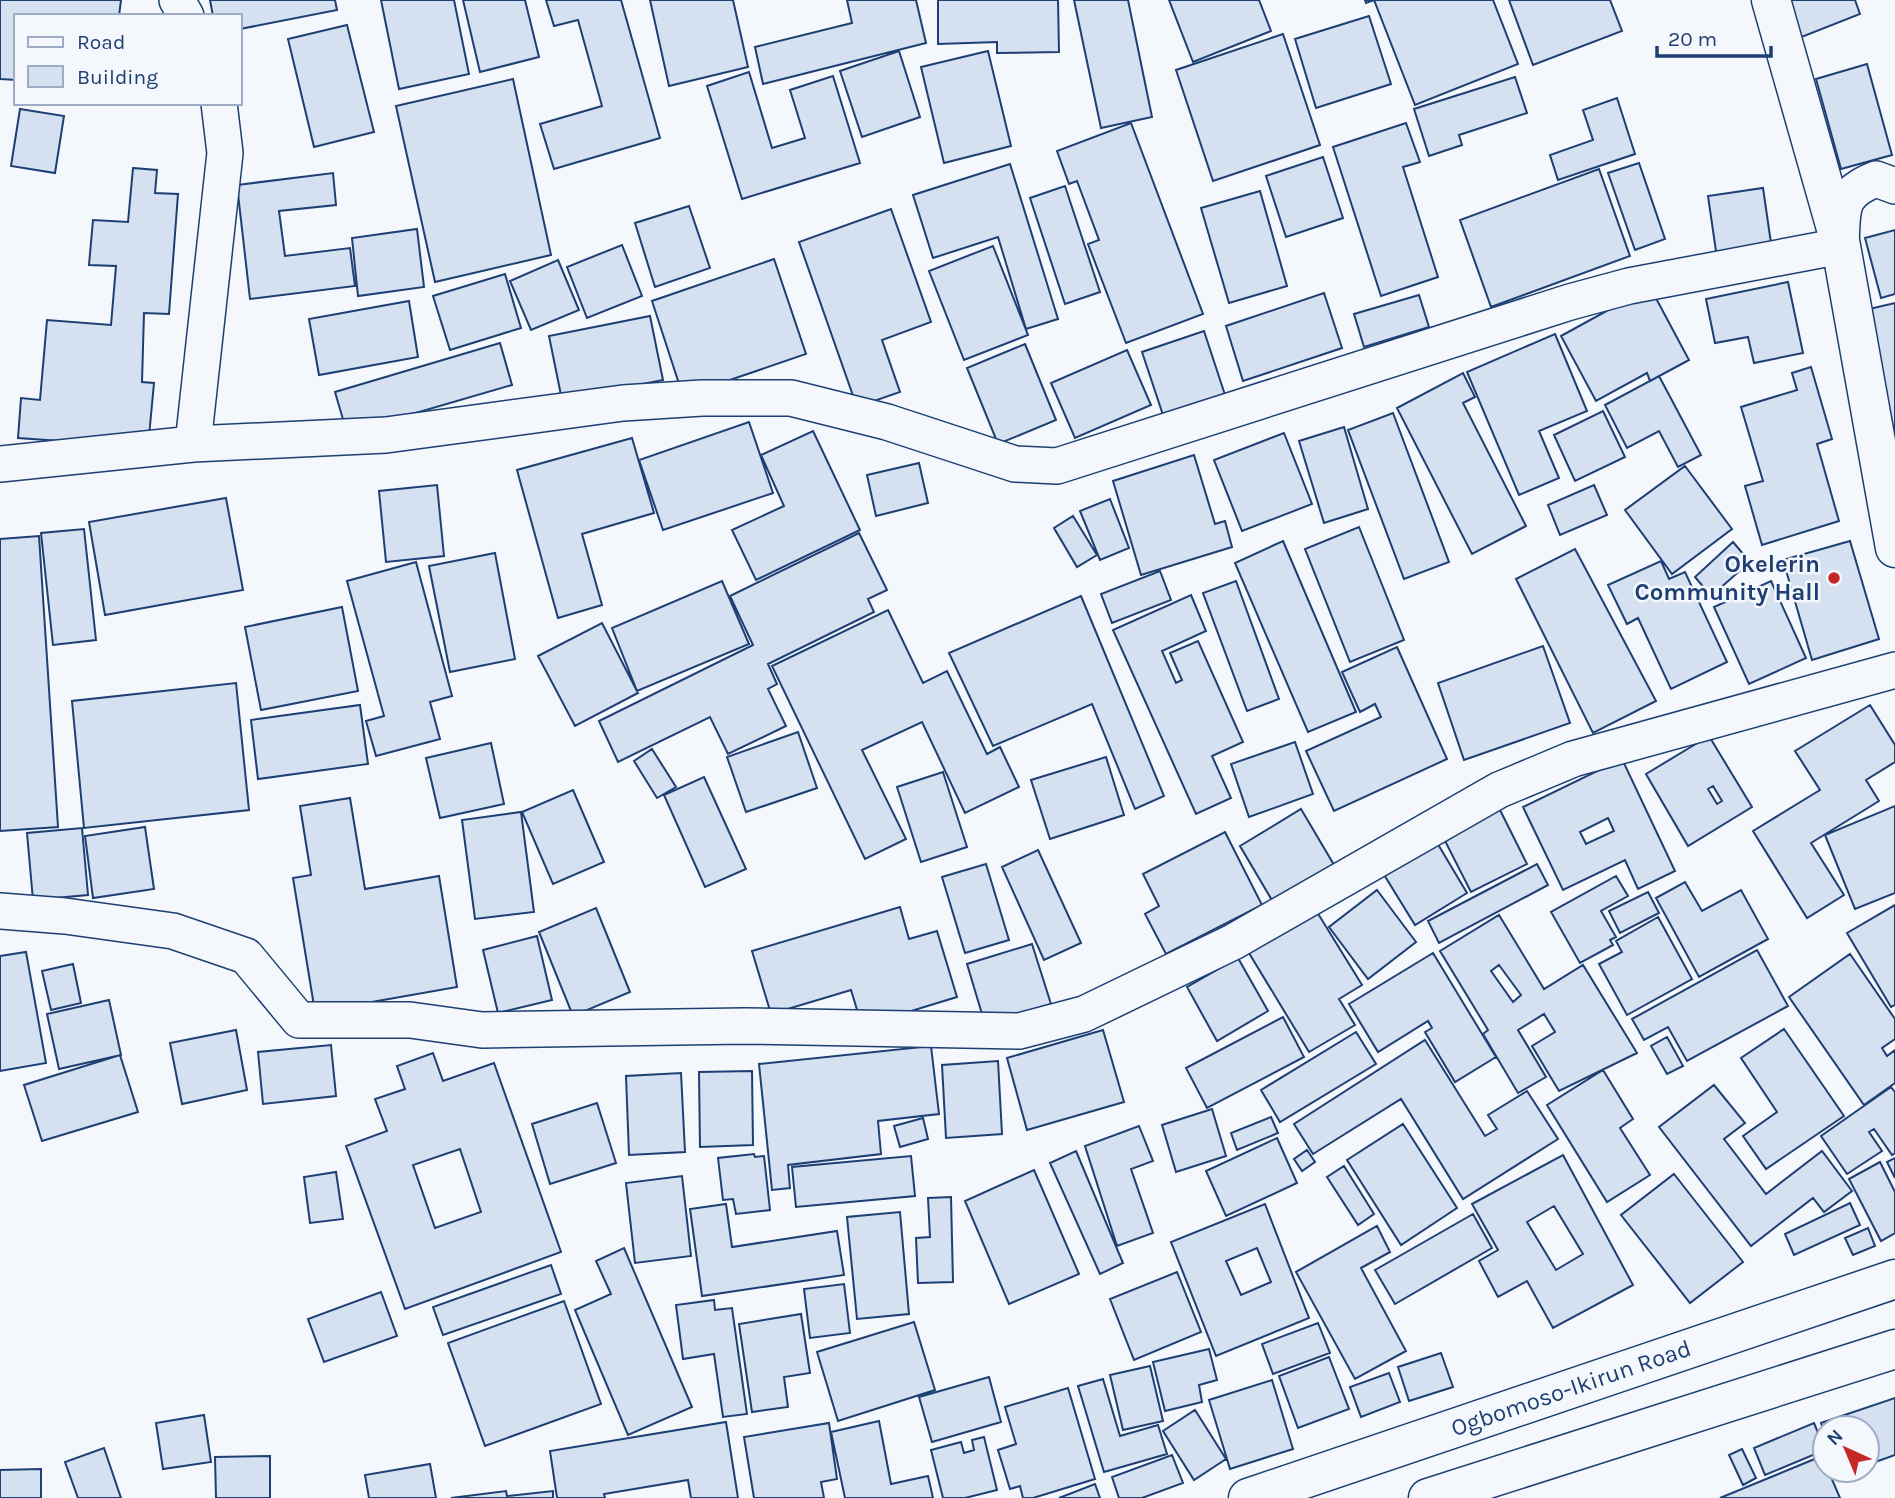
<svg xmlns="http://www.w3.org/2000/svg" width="1895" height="1498" viewBox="0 0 1895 1498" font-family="Karla,sans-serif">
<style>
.building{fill:#d5e0f0;stroke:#1d3f73;stroke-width:2;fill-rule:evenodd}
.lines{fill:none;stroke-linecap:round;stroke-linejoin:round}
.minor-casing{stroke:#1d3f73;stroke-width:38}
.tertiary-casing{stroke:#1d3f73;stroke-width:41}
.secondary-casing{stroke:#1d3f73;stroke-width:41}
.minor{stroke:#f4f7fb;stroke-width:35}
.tertiary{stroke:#f4f7fb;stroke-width:38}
.secondary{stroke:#f4f7fb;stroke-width:38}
.poi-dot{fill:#c62828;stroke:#f4f7fb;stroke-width:2.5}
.labels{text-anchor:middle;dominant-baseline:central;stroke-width:5;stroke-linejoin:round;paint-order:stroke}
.poi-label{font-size:24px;font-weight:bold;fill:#1d3f73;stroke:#f4f7fb;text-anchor:end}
.street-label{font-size:24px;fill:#1d3f73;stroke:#f4f7fb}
</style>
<rect width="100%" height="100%" fill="#f4f7fb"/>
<path class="building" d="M0,0H121L119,16H16V80L0,79Z
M210,0H335L337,10L240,29V16H213Z
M381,0H454L469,74L399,89Z
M463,0H525L539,57L480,72Z
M546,0H621L660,138L554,169L540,124L602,106L578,20L554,26Z
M650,0H733L748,67L669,86Z
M847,0H916L926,43L763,84L755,47L852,23Z
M938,0H1058L1059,52L997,53V42L938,44Z
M1074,0H1128L1152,117L1101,128Z
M1169,0H1259L1271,31L1193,62Z
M1365,0H1493L1518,64L1415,105L1374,0L1366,3Z
M1509,0H1610L1622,31L1533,65Z
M1784,0H1855L1860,14L1799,38Z
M1369,16L1391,84L1316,108L1295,39Z
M347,25L374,132L314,147L288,39Z
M1283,34L1320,145L1213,181L1176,70Z
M899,51L920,117L862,137L840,71Z
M988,51L1011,146L944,163L921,67Z
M1867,64L1892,155L1841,169L1816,79Z
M749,72L772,148L805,138L790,90L833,76L860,163L742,199L707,86Z
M1515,77L1527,113L1459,135L1462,145L1429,156L1414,109Z
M513,79L551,255L435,282L396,106Z
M1617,98L1635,154L1558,180L1550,155L1593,140L1583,110Z
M20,109L64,116L55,173L11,166Z
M1131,123L1203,314L1126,343L1088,244L1099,240L1077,181L1069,184L1057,151Z
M1406,123L1420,162L1403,167L1438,277L1381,296L1333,147Z
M1323,157L1343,218L1286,237L1266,176Z
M1639,163L1665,239L1635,250L1608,173Z
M1010,164L1058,319L1026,329L998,237L933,258L913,195Z
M133,168L157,170L155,193L178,194L169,314L144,313L142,382L154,383L148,447L18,438L21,398L40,400L47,320L111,325L116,266L89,265L93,220L128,222Z
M1599,169L1630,256L1491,307L1460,220Z
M333,173L336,205L279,211L285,256L350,248L355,286L250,299L237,185Z
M1065,186L1100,292L1065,304L1030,198Z
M1763,188L1772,250L1717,258L1708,196Z
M1260,191L1287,286L1229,303L1201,208Z
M689,206L710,268L655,287L635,223Z
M891,209L931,322L882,340L900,392L857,407L799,242Z
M417,229L424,287L358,296L352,238Z
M1895,230V294L1881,298L1865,238Z
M622,245L642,296L587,318L567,267Z
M993,246L1028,335L964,360L929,271Z
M774,259L806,354L683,396L652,301Z
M558,260L579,310L531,330L510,281Z
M505,274L521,328L450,350L433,296Z
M1788,282L1803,353L1754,363L1748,337L1715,343L1706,299Z
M1650,287L1689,360L1650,381L1647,373L1596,401L1561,336Z
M1324,293L1342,348L1243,381L1226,326Z
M1419,295L1429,327L1364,347L1354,314Z
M409,301L418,357L319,375L309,319Z
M1895,303V445L1865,310Z
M650,316L663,380L562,400L549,336Z
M1204,331L1227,401L1165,421L1142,352Z
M1555,334L1587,411L1539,431L1559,478L1519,495L1467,372Z
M500,343L512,385L347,433L335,392Z
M1025,344L1056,420L998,444L967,368Z
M1127,350L1151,405L1075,438L1051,383Z
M1811,367L1832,439L1817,444L1839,521L1762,545L1745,486L1763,481L1741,407L1797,390L1792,373Z
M1463,373L1475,397L1463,403L1526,526L1472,554L1397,408Z
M1659,376L1701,455L1678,467L1659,431L1627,448L1605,405Z
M1603,411L1625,457L1575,481L1554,435Z
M1393,413L1449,562L1404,579L1348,430Z
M749,422L773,493L663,530L639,460Z
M1344,427L1368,509L1324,523L1299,441Z
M813,431L860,530L756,580L732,530L784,506L761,455Z
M1284,433L1312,504L1242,531L1214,460Z
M632,438L654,513L582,534L602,605L558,618L517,470Z
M1194,455L1215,524L1225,521L1232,547L1141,575L1113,481Z
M919,463L928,503L876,516L867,475Z
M1685,466L1732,529L1672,574L1625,510Z
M437,485L444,556L386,562L379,491Z
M1594,485L1607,515L1560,535L1548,505Z
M226,498L243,590L105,615L89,522Z
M1110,499L1129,548L1100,560L1080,511Z
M1073,516L1097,555L1077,567L1054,528Z
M1359,527L1404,640L1350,662L1305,549Z
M84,529L96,640L53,645L41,533Z
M859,533L887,590L868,599L874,612L768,664L777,684L768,689L786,726L728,754L710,717L618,762L599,721L753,645L730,596Z
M39,536L58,827L0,831V539Z
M1283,541L1356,712L1308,732L1235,563Z
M1850,541L1879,639L1812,660L1783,560Z
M1733,542L1750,562L1711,596L1695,577Z
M1575,549L1656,701L1593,733L1516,579Z
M495,553L515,659L450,672L429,566Z
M1661,561L1669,579L1685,572L1727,662L1671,689L1638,618L1627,624L1608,585Z
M416,562L452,696L430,702L440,739L376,756L366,721L384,716L347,581Z
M1160,571L1171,600L1112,623L1101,594Z
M722,581L749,644L637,691L612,628Z
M1236,581L1279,699L1247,711L1203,593Z
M1771,581L1806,658L1749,684L1714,607Z
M1191,595L1206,631L1162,651L1176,683L1182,680L1170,653L1198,641L1243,742L1212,756L1231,798L1196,814L1113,630Z
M1081,596L1164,796L1135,809L1092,704L993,746L949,653Z
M342,607L358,691L261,710L245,627Z
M888,610L923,683L947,671L987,754L1000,747L1019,787L965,813L922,722L862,750L906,839L865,859L772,666Z
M602,623L638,693L575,726L538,656Z
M1543,646L1570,723L1464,760L1438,683Z
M1397,647L1447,759L1334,811L1306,751L1381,717L1375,704L1360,712L1342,672Z
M236,683L249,810L84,828L72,701Z
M360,705L368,764L258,779L251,720Z
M1870,705L1895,745V762L1866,780L1879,801L1811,843L1844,895L1807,918L1753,831L1820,790L1795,751Z
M798,732L817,788L746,812L727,757Z
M1709,736L1752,807L1688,846L1646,774ZM1713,786L1722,801L1717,804L1708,789Z
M1295,742L1313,794L1249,817L1231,764Z
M491,743L504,804L440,818L426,758Z
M652,749L676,787L657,798L634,761Z
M1106,757L1124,815L1050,839L1031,780Z
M1622,759L1675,871L1638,889L1625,860L1563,890L1523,807ZM1608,818L1614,831L1586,844L1580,832Z
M943,772L967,847L921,862L897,787Z
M704,777L746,869L705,887L664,795Z
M573,790L604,862L553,884L522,812Z
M350,798L365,889L439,876L457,987L315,1012L293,878L311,875L300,806Z
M1498,806L1527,864L1471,892L1442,835Z
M1895,806V893L1855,909L1825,835Z
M1301,809L1337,870L1276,907L1240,846Z
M521,812L534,912L475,919L462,820Z
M145,827L154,889L93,898L85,836Z
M82,828L88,895L33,900L27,833Z
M1225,832L1262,905L1166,954L1145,914L1159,906L1143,874Z
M1436,841L1467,893L1415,925L1383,873Z
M1038,850L1081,943L1044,960L1002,867Z
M986,864L1009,940L965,953L942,877Z
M1537,864L1548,885L1439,943L1428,921Z
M1616,876L1628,896L1601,911L1616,937L1610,940L1613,945L1580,963L1551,912Z
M1685,882L1702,911L1741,890L1768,939L1699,977L1656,898Z
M1377,890L1416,942L1368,979L1329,927Z
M1648,892L1659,913L1620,933L1609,911Z
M1895,905V1005L1891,1007L1847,933Z
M900,907L909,939L937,931L957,997L862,1026L851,990L771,1014L752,951Z
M596,908L630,992L573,1016L539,932Z
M1317,912L1362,985L1339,999L1355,1025L1309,1052L1249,953Z
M1499,915L1544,989L1583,965L1637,1053L1559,1091L1532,1046L1555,1032L1544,1014L1518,1030L1546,1077L1518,1093L1483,1034L1488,1030L1440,951ZM1499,965L1521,995L1513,1002L1491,971Z
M1658,917L1692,979L1627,1015L1599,964L1622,952L1616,941Z
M537,936L552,1000L498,1013L483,950Z
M1032,944L1051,1004L985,1024L967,964Z
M1757,950L1788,1006L1687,1061L1668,1027L1644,1040L1632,1019Z
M26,952L46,1063L0,1071V956Z
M1433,953L1496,1057L1455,1082L1425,1032L1432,1028L1428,1021L1378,1052L1349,1004Z
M1850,954L1895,1019V1039L1882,1048L1887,1056L1895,1050V1083L1864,1105L1789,997Z
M1238,958L1268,1011L1217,1041L1187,987Z
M73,964L81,1003L51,1010L42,971Z
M109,1000L121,1055L59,1069L47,1014Z
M1283,1017L1304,1057L1207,1108L1186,1068Z
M1784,1029L1844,1116L1766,1169L1743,1136L1777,1112L1741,1058Z
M236,1030L247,1090L182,1104L170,1043Z
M1103,1030L1124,1102L1027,1130L1007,1058Z
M1356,1032L1376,1064L1280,1122L1261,1090Z
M1667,1037L1683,1066L1667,1074L1651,1046Z
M1425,1040L1485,1136L1497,1129L1488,1115L1527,1091L1558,1139L1463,1199L1401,1099L1313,1154L1294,1124Z
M331,1045L336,1096L263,1104L258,1052Z
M931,1046L939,1114L878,1121L881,1154L788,1165L790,1188L772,1190L759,1064Z
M433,1053L443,1081L494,1063L561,1252L405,1309L346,1146L387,1131L375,1099L405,1089L397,1066ZM460,1149L481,1212L435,1228L413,1165Z
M120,1055L138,1112L42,1141L24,1085Z
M998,1061L1002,1134L946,1138L942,1065Z
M1603,1070L1633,1119L1620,1128L1650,1175L1607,1202L1547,1105Z
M752,1071L753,1145L700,1147L699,1072Z
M681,1073L685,1152L629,1155L626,1076Z
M1714,1085L1745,1123L1724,1139L1766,1194L1822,1151L1852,1191L1824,1212L1813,1198L1751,1246L1659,1127Z
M1891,1087L1895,1092V1153L1892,1155L1874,1129L1869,1132L1882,1151L1847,1174L1821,1136Z
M597,1103L616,1163L550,1184L532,1124Z
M1212,1109L1226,1156L1176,1172L1162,1125Z
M1271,1117L1278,1133L1237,1150L1231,1133Z
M923,1118L928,1139L900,1147L894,1126Z
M1403,1124L1457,1208L1401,1245L1347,1160Z
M1139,1126L1153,1161L1131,1169L1153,1233L1117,1246L1085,1146Z
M1277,1138L1297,1183L1226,1216L1206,1171Z
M1307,1150L1315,1162L1302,1171L1294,1159Z
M1076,1151L1123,1263L1100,1274L1050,1163Z
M754,1154L755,1157L764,1156L770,1210L736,1214L733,1199L723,1200L718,1158Z
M1563,1155L1633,1285L1553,1328L1527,1281L1498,1297L1479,1261L1498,1250L1472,1204ZM1554,1206L1583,1254L1556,1270L1527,1222Z
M911,1156L915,1196L796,1207L792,1167Z
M1895,1158V1178L1887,1162Z
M1880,1162L1895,1192V1233L1881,1241L1849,1179Z
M1344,1166L1374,1214L1358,1225L1327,1177Z
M1034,1170L1079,1274L1009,1304L965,1201Z
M336,1172L343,1219L310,1223L304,1177Z
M1674,1174L1743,1262L1690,1303L1621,1215Z
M682,1176L691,1256L635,1263L626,1183Z
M951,1197L953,1282L918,1283L916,1238L930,1237L928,1198Z
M1850,1203L1860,1225L1794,1255L1785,1234Z
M726,1204L732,1247L837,1231L844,1275L702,1296L690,1209Z
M1265,1204L1309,1318L1216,1356L1171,1242ZM1257,1248L1271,1282L1241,1295L1226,1261Z
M900,1212L909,1314L857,1319L847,1217Z
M1473,1214L1492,1248L1395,1304L1375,1270Z
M1377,1226L1390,1252L1361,1268L1406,1351L1355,1379L1296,1272Z
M1868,1228L1875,1246L1853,1255L1845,1238Z
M624,1248L692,1407L628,1435L575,1310L611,1294L596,1261Z
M551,1265L561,1294L443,1335L433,1307Z
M1177,1272L1201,1332L1134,1360L1110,1299Z
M844,1284L850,1333L810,1338L804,1289Z
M381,1292L397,1336L324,1362L308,1319Z
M714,1300L715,1310L732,1308L747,1414L723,1417L714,1354L683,1359L676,1305Z
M564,1301L601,1404L485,1446L448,1343Z
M801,1314L810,1373L784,1377L788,1407L752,1412L739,1324Z
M914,1322L935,1390L838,1421L817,1352Z
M1318,1323L1330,1353L1273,1374L1262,1344Z
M1209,1349L1217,1380L1199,1385L1202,1402L1165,1411L1153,1362Z
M1441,1353L1453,1387L1409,1401L1398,1367Z
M1329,1357L1349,1409L1298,1428L1279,1376Z
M1150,1366L1163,1421L1123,1430L1110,1375Z
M1389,1373L1400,1402L1361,1417L1350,1387Z
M989,1377L1001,1422L932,1442L919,1397Z
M1103,1379L1120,1436L1158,1425L1167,1454L1104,1472L1078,1386Z
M1272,1380L1293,1449L1230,1469L1209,1400Z
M1068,1388L1095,1479L1033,1498H1023L1020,1486L1010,1489L998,1450L1016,1444L1005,1407Z
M1895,1398V1455L1867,1465V1428H1825V1435L1821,1423Z
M1195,1410L1226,1459L1194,1480L1163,1431Z
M204,1415L211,1462L163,1469L156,1423Z
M879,1421L891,1484L928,1476L933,1498H845L831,1432Z
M726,1422L738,1498H691L688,1480L604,1494L605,1498H557L550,1451Z
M829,1423L837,1479L821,1482L824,1498H754L744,1437Z
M1814,1423L1825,1450L1765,1475L1754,1448Z
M984,1437L997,1490L965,1498H943L931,1450L961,1442L964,1453L974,1450L972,1440Z
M104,1448L121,1498H78L65,1462Z
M1742,1449L1756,1478L1743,1485L1729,1455Z
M1172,1455L1183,1483L1142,1498H1119L1112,1477Z
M270,1456V1498H216L215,1457Z
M1822,1456L1825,1470H1828L1840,1498H1720Z
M430,1464L436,1498H369L365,1475Z
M41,1469V1498H0V1470Z
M1095,1484L1100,1498H1059Z
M506,1491L507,1496L553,1491V1498H451Z"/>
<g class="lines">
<defs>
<path id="minor" d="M177,0L186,16
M193,444L225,153L219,103
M0,464L193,444L386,435L623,403L702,398H791L887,422L1015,464L1057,466L1570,302L1629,286L1841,246C1843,209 1838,194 1876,179L1895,186
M0,911L65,916L173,931L246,956L299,1020H410L482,1030L744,1026L1019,1031L1084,1014L1233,942L1499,790L1573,759L1895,670"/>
<path id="tertiary" d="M1771,0L1841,246L1895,548"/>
<path id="secondary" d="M1248,1498L1895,1279
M1428,1498L1895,1349"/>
</defs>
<use href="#minor" class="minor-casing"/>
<use href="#tertiary" class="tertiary-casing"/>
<use href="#secondary" class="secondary-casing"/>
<use href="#minor" class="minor"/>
<use href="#tertiary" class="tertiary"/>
<use href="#secondary" class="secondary"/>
</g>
<circle class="poi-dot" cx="1834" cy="578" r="7"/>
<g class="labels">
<g class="poi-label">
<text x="1820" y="564">Okelerin<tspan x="1820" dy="28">Community Hall</tspan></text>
</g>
<g class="street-label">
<text transform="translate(1571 1388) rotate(-19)">Ogbomoso-Ikirun Road</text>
</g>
</g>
<rect x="14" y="14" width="228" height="91" fill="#f4f7fb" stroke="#9eadc5" stroke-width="2"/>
<rect x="28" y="37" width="35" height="10" fill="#f4f7fb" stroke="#9eadc5" stroke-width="2"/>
<text x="77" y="49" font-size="21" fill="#1d3f73">Road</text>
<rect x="28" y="66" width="35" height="21" fill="#d5e0f0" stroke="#9eadc5" stroke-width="2"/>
<text x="77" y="84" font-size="21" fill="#1d3f73">Building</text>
<g transform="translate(1846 1449) rotate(316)"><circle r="33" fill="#f4f7fb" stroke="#9eadc5" stroke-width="2"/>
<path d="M0-5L12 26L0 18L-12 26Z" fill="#c62828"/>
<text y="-10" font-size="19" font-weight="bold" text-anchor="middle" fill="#1d3f73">N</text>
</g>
<path d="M1657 46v10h114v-10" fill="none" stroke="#1d3f73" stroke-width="3.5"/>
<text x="1668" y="46" font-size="21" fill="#1d3f73" stroke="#f4f7fb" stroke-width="5" paint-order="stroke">20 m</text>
</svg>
